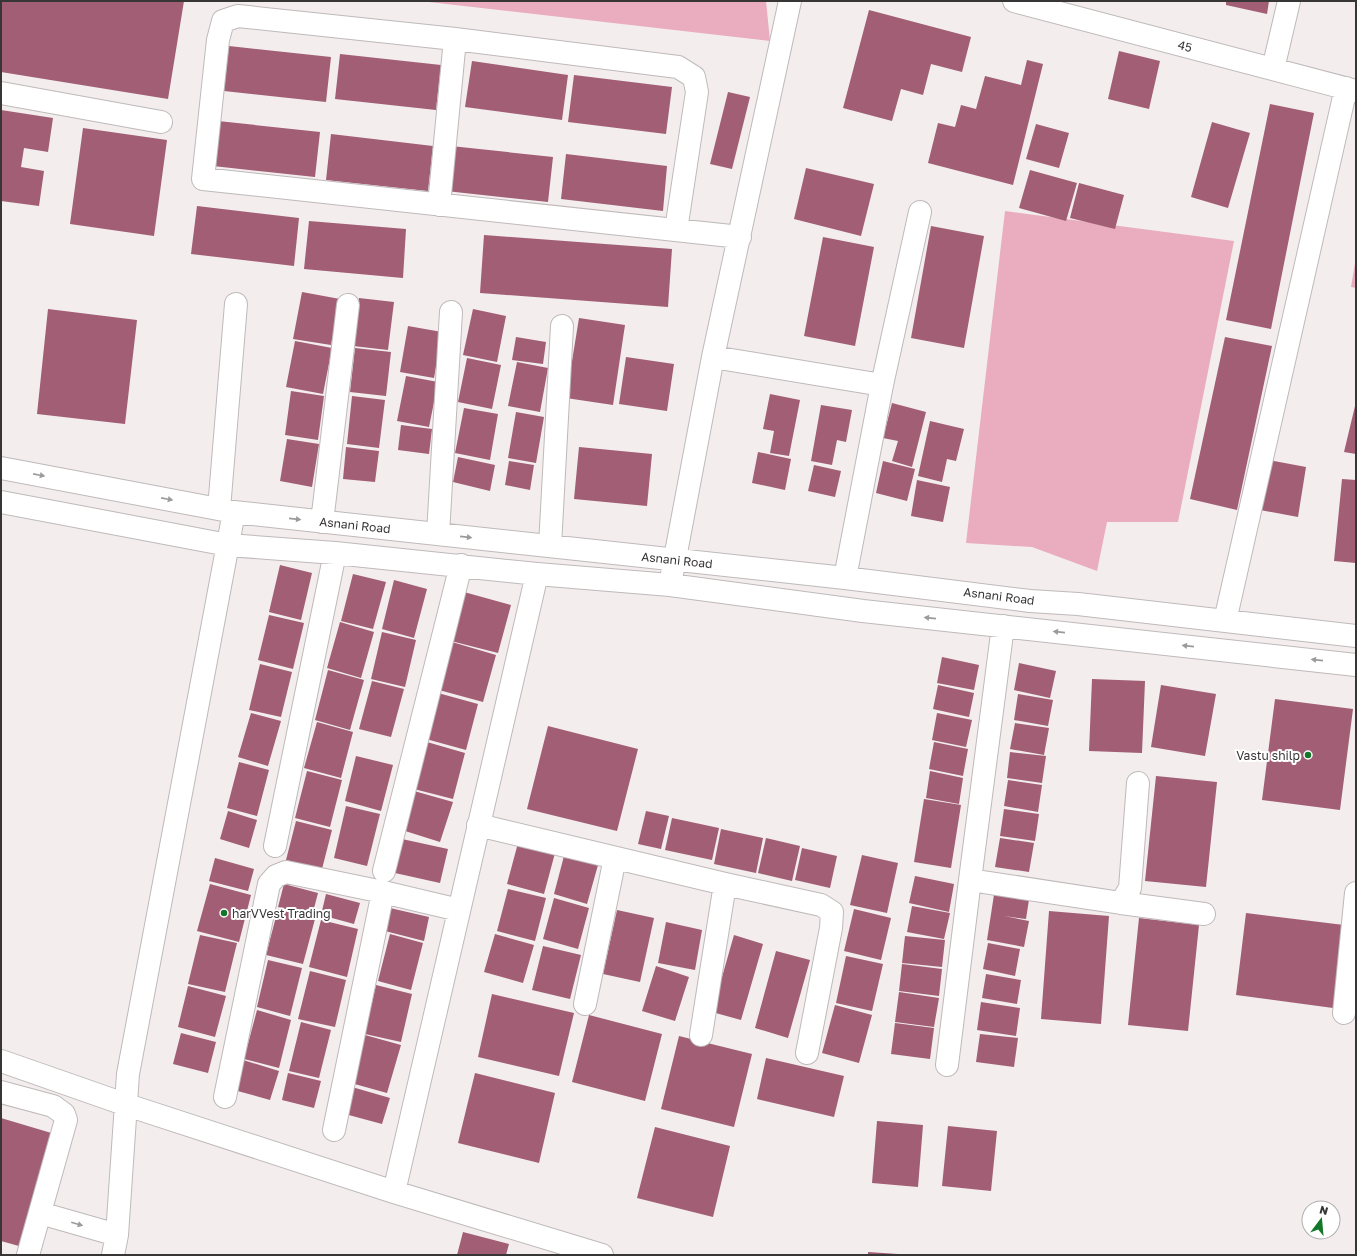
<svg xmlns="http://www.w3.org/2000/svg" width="1357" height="1256" viewBox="0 0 1357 1256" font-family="'Golos Text',sans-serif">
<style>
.green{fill:#e9adbf}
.building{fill:#a15e75}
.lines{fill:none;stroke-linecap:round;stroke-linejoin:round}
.minor-casing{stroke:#bfb9ba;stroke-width:24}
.minor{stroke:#fff;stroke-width:22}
.oneway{fill:#9c9a9a}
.poi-dot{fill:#127728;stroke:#fff;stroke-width:1.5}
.labels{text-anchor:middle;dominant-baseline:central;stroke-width:4;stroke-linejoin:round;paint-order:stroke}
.street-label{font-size:12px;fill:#383536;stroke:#fff}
.poi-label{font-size:12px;fill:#383536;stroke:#fff;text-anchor:end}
</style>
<rect width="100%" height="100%" fill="#f3edee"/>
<path class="green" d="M420,1H766L770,41Z
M1005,211L1234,241L1178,522H1107L1097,571L1032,547L966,543Z
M1356,257V288L1351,287Z"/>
<path class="building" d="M1,1H184L168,99L1,72Z
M1226,1H1269L1267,14L1226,5Z
M869,10L971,37L962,72L931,64L923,95L901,89L892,121L843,108Z
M229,46L331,57L326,102L224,91Z
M1119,51L1160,61L1149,109L1108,99Z
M340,54L441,65L436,110L335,99Z
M1027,60L1043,64L1013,185L928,163L938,123L955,127L961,105L976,109L985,76L1021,85Z
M472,61L568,75L562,120L465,107Z
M574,75L672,87L666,134L568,122Z
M728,92L750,97L732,169L710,164Z
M1270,104L1314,113L1271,329L1226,320Z
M1,110L53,118L48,152L24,148L21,167L44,171L39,206L1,201Z
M218,121L320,132L315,177L213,166Z
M1212,122L1250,133L1228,208L1191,197Z
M1036,124L1069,133L1059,168L1026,159Z
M83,128L167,140L154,236L70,224Z
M331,134L433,146L428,191L326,180Z
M451,146L553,157L548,202L446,191Z
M566,154L667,166L663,211L561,199Z
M806,168L874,184L861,236L794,219Z
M1030,170L1077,183L1066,221L1019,208Z
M1079,183L1124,195L1115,229L1070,218Z
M197,206L299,218L294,266L191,254Z
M309,221L406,229L403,278L304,269Z
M931,226L984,236L964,348L911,338Z
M484,235L672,249L668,307L480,293Z
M823,237L874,247L855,346L804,336Z
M302,292L340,299L331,345L293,339Z
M359,298L394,302L388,350L353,346Z
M48,309L137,320L125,424L37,414Z
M473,309L506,316L497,362L463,355Z
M579,318L625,325L613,405L566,398Z
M408,326L442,332L434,378L400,372Z
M516,337L546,342L543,364L512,360Z
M1225,337L1272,346L1237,510L1190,499Z
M295,341L332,348L323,394L286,387Z
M355,348L391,352L386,396L350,392Z
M626,357L674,364L667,411L619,404Z
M467,358L501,365L492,409L458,402Z
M517,362L548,368L540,412L508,406Z
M406,376L438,382L429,427L397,421Z
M291,391L324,396L318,440L285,435Z
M770,394L800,400L789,456L770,453L774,431L763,429Z
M352,396L385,400L379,448L347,444Z
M892,403L926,412L912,467L892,461L898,441L883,438Z
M821,405L852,410L846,442L837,440L832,465L811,461Z
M1355,406H1356V454L1344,452Z
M464,408L498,414L490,460L455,453Z
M516,412L544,417L536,463L508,458Z
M930,421L964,429L956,461L947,459L942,482L918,476Z
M401,425L432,429L429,454L398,450Z
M287,439L319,444L312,487L280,481Z
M346,447L379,451L375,482L343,479Z
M579,447L652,454L647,506L574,499Z
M758,452L791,459L785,490L752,483Z
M458,457L495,465L490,491L453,482Z
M1268,460L1306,467L1298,517L1260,510Z
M509,461L534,465L530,490L505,485Z
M883,461L915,469L907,501L876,493Z
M814,465L841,471L835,497L808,491Z
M1342,479L1356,480V563L1334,561Z
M917,480L950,487L943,522L911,516Z
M280,565L312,573L301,620L269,612Z
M353,574L386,582L373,629L341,621Z
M394,580L427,589L414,638L382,629Z
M464,592L511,605L498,653L451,641Z
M269,615L304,623L293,669L258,660Z
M340,622L374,632L361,678L327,668Z
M382,632L416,640L405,687L371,679Z
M452,642L496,655L483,702L439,690Z
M942,657L979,665L974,690L937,683Z
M1019,663L1056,671L1050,698L1014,690Z
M260,664L292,672L281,717L249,710Z
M328,670L364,680L350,730L315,720Z
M1092,679L1145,681L1142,753L1089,751Z
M372,681L404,689L391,737L359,729Z
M938,685L974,693L969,717L933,709Z
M1161,685L1216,694L1205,756L1151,747Z
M438,693L478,704L466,750L426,739Z
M1018,694L1053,700L1048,726L1014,720Z
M1275,699L1353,709L1340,810L1262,800Z
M251,713L281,721L268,766L238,757Z
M937,713L972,720L966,747L932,740Z
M317,722L353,732L341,778L304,768Z
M1015,723L1049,728L1044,755L1010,749Z
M548,726L638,749L617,831L527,809Z
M427,742L465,753L453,799L414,789Z
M934,742L968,749L963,776L929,769Z
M1010,752L1046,756L1042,783L1007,778Z
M356,756L393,765L381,811L345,801Z
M239,762L269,770L257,816L227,808Z
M307,771L342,780L330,827L295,818Z
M930,771L963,778L959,804L926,798Z
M1156,776L1217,782L1206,887L1145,881Z
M1008,780L1042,785L1038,812L1004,806Z
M414,791L453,802L440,842L402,830Z
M924,799L961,805L951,868L914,862Z
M346,806L380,814L367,866L334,858Z
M1004,809L1039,814L1035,841L1000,836Z
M228,811L257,820L249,848L220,839Z
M646,811L669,816L661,849L638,844Z
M672,818L719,828L712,860L665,850Z
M296,821L332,830L322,869L286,860Z
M721,829L763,838L756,873L714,864Z
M766,838L800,846L792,881L758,873Z
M1000,838L1034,843L1029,872L995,867Z
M402,839L448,849L440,883L395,873Z
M518,843L555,853L544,894L507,884Z
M802,848L837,856L830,888L795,880Z
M862,855L898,863L887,913L850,905Z
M564,856L598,865L587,904L554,894Z
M215,858L254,869L248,891L209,881Z
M915,876L954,884L949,912L909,903Z
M210,884L251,895L239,942L197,931Z
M284,884L318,893L312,916L278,907Z
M995,888L1030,893L1026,919L1004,916L1029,921L1024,947L987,940Z
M508,889L546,898L535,941L497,931Z
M326,894L360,903L354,924L321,915Z
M554,898L589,908L578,949L543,939Z
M912,906L950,913L944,939L907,932Z
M390,908L429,917L424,941L385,931Z
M278,909L315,919L303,964L266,955Z
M854,909L891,918L881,960L844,951Z
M617,910L654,918L640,982L603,974Z
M1049,911L1109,916L1101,1024L1041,1019Z
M1246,913L1344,925L1333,1008L1236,995Z
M1139,918L1199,925L1188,1031L1128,1025Z
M321,920L358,929L347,977L309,967Z
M666,922L702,930L695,970L658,963Z
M390,934L423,943L411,990L378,981Z
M495,934L534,945L523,983L484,972Z
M200,935L237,943L225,992L188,984Z
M734,935L763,944L741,1020L712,1012Z
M905,936L945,940L942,967L902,963Z
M988,943L1020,949L1015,976L983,969Z
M543,946L581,955L570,999L532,990Z
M776,951L810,960L788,1038L755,1028Z
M846,956L883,964L872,1011L836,1003Z
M268,960L302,968L290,1016L257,1007Z
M902,964L942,969L939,996L899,991Z
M656,966L689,977L675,1021L642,1011Z
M310,971L346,980L335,1027L298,1019Z
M986,974L1021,980L1017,1004L982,998Z
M376,985L412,994L401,1042L365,1034Z
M188,986L226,996L215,1037L178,1027Z
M899,992L939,998L934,1027L895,1022Z
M492,994L574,1013L559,1076L478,1057Z
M981,1002L1020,1008L1016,1036L977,1030Z
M835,1005L872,1015L859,1063L822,1053Z
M257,1010L291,1020L279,1068L244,1059Z
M589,1015L662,1034L645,1101L572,1082Z
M301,1022L331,1030L319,1078L289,1071Z
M895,1023L934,1028L930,1059L891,1054Z
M181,1033L216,1042L208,1073L173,1064Z
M980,1034L1018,1038L1014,1067L976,1062Z
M365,1035L401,1045L387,1093L351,1083Z
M679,1036L752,1054L734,1127L661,1109Z
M766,1058L844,1076L834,1117L757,1099Z
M243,1060L279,1071L270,1100L234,1090Z
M288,1073L321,1081L314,1108L282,1100Z
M475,1073L555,1093L539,1163L458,1143Z
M352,1087L390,1098L382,1124L345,1114Z
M1,1118L58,1135L26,1248L1,1241Z
M877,1121L923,1125L918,1187L872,1183Z
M948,1126L997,1131L991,1191L942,1186Z
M655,1127L730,1146L713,1217L637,1198Z
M463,1232L509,1244L506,1255H457Z
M868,1252L898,1254V1255H868Z"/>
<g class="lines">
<defs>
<path id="minor" d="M1014,1L1356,91
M1273,69L1289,1
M1,93L161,122
M439,205L455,39
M676,230L697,92L694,77L678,67L455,39L238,16L223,21L218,40L203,179L740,237
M713,357L882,385L920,212
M1,468L234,512L845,578L1030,601L1078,604L1356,636
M1,502L228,545L335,553L537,574L670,585L863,611L1356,665
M219,509L236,304
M322,522L348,305
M438,534L451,312
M550,546L562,326
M672,574L713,357L790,1
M845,578L882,385
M1225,621L1346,88
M478,825L725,884L821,905L832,912L831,928L807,1053
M275,846L335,553
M384,871L461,565
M970,880L1121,903L1130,888L1138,783
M1121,903L1204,914
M585,1004L615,858
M1344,1013L1356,893
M701,1035L725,884
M1,1061L127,1105L394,1192L602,1255
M947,1065L970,880L1003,626
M1,1092L53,1106L64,1114L66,1120L28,1255
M225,1097L269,884L276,876L286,872L383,892L459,910
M334,1130L383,892
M394,1192L537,574
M40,1213L117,1235
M113,1255L117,1235L128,1074L234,512"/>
</defs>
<use href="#minor" class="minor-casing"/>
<use href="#minor" class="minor"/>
</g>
<defs><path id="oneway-solid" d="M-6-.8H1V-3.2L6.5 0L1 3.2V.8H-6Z"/></defs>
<g class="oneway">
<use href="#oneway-solid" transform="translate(39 475) rotate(11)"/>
<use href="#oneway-solid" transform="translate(167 499) rotate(11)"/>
<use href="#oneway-solid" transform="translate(295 519) rotate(6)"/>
<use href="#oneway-solid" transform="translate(466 537) rotate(6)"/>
<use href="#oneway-solid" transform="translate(930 618) rotate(-174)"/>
<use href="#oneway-solid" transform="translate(1059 632) rotate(-174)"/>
<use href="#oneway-solid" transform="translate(1188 646) rotate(-174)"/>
<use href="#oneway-solid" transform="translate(1317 660) rotate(-174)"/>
<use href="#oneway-solid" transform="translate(77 1224) rotate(16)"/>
</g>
<g class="poi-dot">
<circle cx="1308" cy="755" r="4"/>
<circle cx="224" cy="913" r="4"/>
</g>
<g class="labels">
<g class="street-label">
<text transform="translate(1185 46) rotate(15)">45</text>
<text transform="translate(355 525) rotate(6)">Asnani Road</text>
<text transform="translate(677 560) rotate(6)">Asnani Road</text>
<text transform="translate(999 596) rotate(7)">Asnani Road</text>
</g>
<g class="poi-label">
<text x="1300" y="755">Vastu shilp</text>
<text x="232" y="913" text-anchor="start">harVVest Trading</text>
</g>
</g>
<rect width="1357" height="1256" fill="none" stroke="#383536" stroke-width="4"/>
<g transform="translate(1321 1220) rotate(16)"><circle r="19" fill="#ffffff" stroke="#afaeaf"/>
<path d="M0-3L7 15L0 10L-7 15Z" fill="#127728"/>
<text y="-6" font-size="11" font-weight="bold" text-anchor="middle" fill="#383536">N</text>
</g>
</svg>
